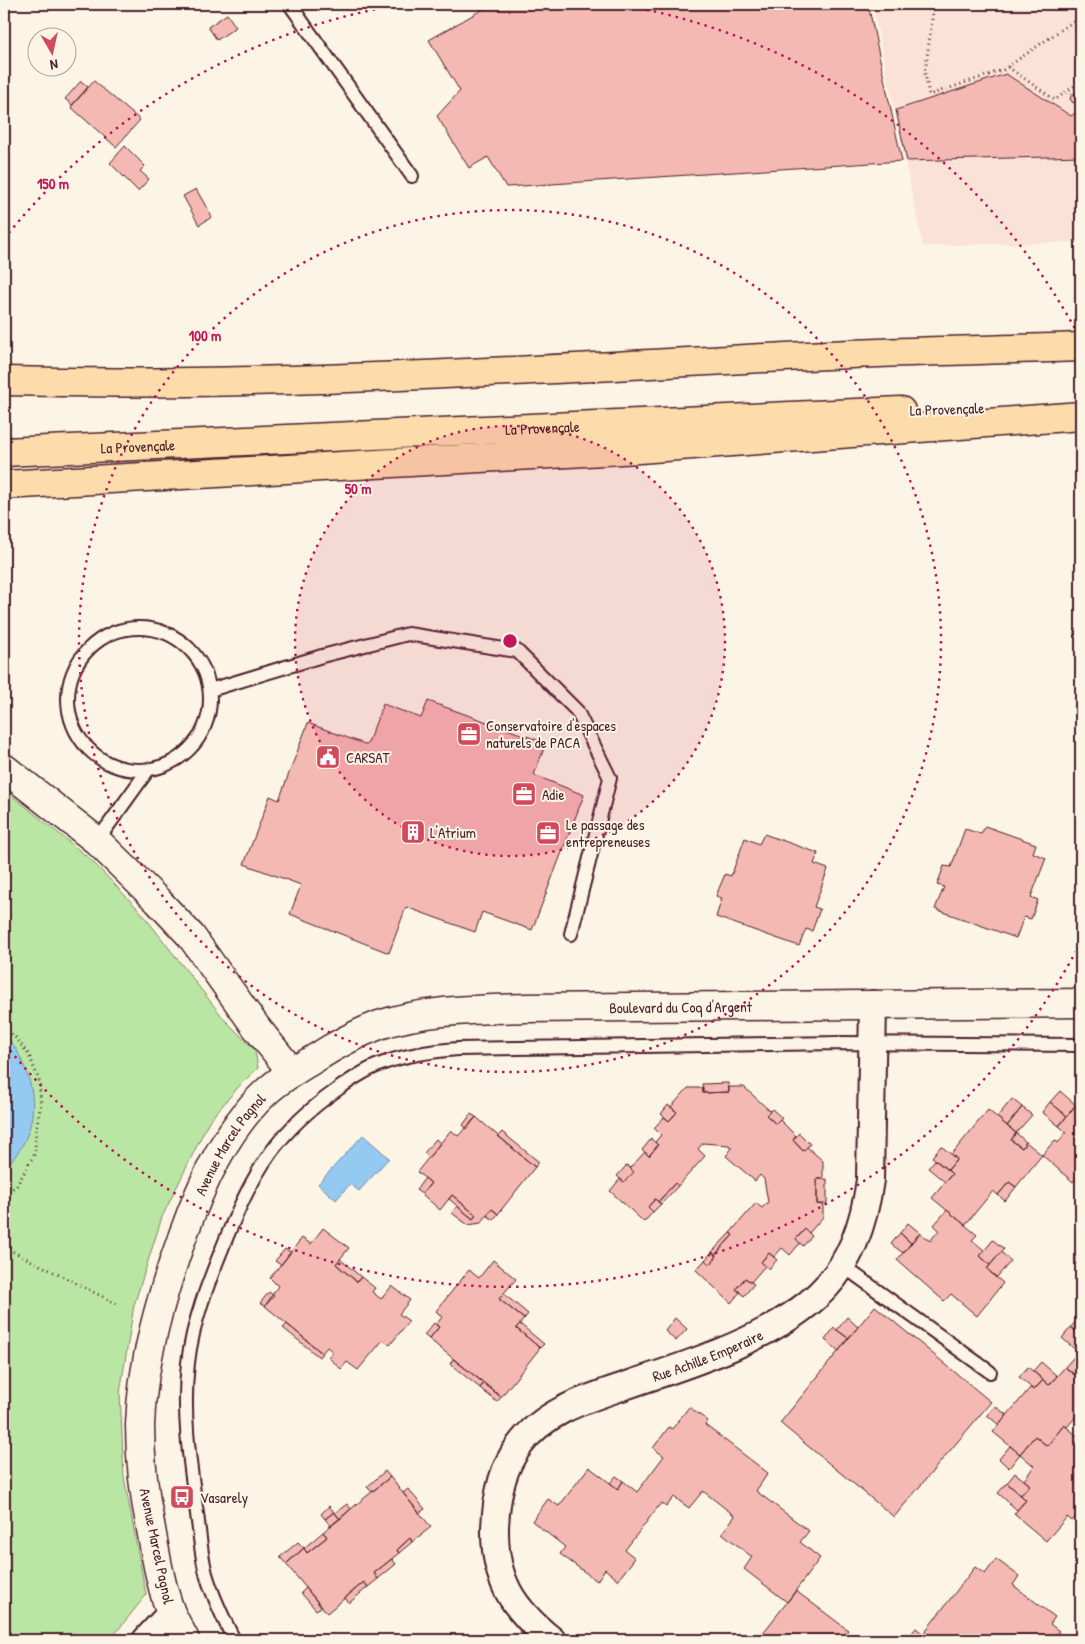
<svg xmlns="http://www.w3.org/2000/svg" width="1085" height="1644" viewBox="0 0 1085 1644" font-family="'Patrick Hand',sans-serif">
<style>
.built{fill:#fae3d6}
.green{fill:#bae6a4;stroke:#828268}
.water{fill:#94caf2;stroke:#7686a2}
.building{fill:#f5b9b3;stroke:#4a1f2b}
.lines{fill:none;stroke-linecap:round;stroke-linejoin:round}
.service-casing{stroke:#4a1f2b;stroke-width:16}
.minor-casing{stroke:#4a1f2b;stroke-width:30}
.tertiary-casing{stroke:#4a1f2b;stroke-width:31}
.motorway-casing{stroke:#4a1f2b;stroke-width:31}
.path{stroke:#4a1f2b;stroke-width:3;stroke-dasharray:1 4;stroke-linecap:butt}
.service{stroke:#fcf5e5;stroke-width:12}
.minor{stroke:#fcf5e5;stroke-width:26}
.tertiary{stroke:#fcf5e5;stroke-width:28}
.motorway{stroke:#fddcac;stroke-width:28}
.ring{fill:none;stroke:#c2185b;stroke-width:2.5;stroke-dasharray:2.5 5}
.labels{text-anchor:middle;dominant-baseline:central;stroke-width:4;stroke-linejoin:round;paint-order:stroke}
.street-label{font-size:15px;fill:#4a1f2b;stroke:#fcf5e5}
.poi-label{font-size:15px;fill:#4a1f2b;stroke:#fcf5e5;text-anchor:start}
.centre{fill:#c2185b;stroke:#fcf5e5;stroke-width:2.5}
.ring-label{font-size:15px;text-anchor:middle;font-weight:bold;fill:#c2185b;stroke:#fcf5e5;stroke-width:4;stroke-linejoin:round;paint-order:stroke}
</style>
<rect width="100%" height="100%" fill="#fcf5e5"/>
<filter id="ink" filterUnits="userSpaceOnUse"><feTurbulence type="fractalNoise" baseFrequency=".02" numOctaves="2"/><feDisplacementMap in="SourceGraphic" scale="10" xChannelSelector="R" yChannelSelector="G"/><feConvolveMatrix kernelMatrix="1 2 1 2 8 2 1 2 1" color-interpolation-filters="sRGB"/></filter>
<g filter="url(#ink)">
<path class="built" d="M872,4H1081V242L923,246Z"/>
<path class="green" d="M4,789L90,859L141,912L224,1019L255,1050L258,1068L241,1084L209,1121L162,1217L134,1305L120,1393L124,1477L146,1595L110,1640H4Z"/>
<path class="water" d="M4,1036C15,1044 20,1056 25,1068C40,1104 33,1142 4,1168Z
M363,1135L389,1158L359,1191L350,1184L336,1200L318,1184Z"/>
<path class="building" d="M492,4H868L902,161L506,187L488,157L469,168L437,116L460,91L429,40Z
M227,14L236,27L217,40L208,27Z
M1006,74L1071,116L1081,109V156L907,161L896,110Z
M81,81L88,87L72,105L65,99Z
M94,81L140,120L116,147L71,107Z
M1072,94H1081V101L1080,99L1073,103L1070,99Z
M125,146L145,166L140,171L149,179L138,191L110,163Z
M196,189L212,217L199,225L183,196Z
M428,701L546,743L534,775L584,795L532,930L482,912L475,932L406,907L389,953L290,914L301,885L244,864L270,796L279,800L308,723L367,745L383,704L421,718Z
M985,826L1036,844L1033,853L1046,858L1031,897L1038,900L1031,919L1024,917L1016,938L935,909L944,887L937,885L944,866L951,867L965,829L981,834Z
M764,834L818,853L814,864L828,869L814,907L820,909L812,931L806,929L799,946L716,917L722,898L716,896L725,874L731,876L745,838L759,844Z
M728,1083L729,1092L703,1093L702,1084Z
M729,1087H744L770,1111L766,1115L776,1124L780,1120L796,1136L793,1140L803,1151L807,1147L823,1161V1179H817V1204L823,1205V1217L809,1233L805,1229L796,1239L800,1243L790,1255L782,1248L774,1257L769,1253L761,1262L765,1266L751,1282L745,1278L736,1289L740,1292L731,1303L696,1270L705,1260L710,1265L717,1256L715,1255L733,1235L730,1233L756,1203L762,1208L768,1202L764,1179L760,1175L755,1181L726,1156L732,1148L729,1145L703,1143L698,1149L705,1156L678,1186L675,1183L658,1202L655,1199L648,1207L653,1212L644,1222L610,1191L620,1179L624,1182L634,1172L630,1168L645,1152L649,1156L658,1145L655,1142L661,1135L654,1128L664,1117L669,1121L677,1112L671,1107L688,1088H703V1093L729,1092Z
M1060,1091L1076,1105L1067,1116L1050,1102Z
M1012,1099L1022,1107L1007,1126L997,1117Z
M1080,1099L1081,1179L1078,1176L1073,1182L1042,1155L1055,1140L1058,1143L1066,1132L1059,1126Z
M1050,1102L1067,1116L1059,1126L1042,1112Z
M668,1105L677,1112L669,1121L661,1114Z
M1022,1107L1032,1115L1016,1133L1007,1126Z
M772,1109L782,1118L776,1124L766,1115Z
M988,1110L1016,1133L1011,1140L1022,1148L1026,1142L1042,1155L1016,1187L1009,1182L998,1195L993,1191L965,1225L932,1198L952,1174L948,1170L957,1159L951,1155Z
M471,1114L476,1117L467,1129L463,1125Z
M476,1117L535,1167L498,1214L492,1209L481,1223L468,1225L452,1213L457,1206L473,1219L476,1215L452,1195L440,1210L422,1194L431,1183L417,1172L451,1130L458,1136Z
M502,1132L539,1162L535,1167L498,1136Z
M799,1133L810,1144L803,1151L793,1140Z
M1016,1133L1026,1142L1022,1148L1011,1140Z
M436,1139L440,1143L429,1157L424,1153Z
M651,1139L658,1145L649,1156L642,1150Z
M941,1146L957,1159L948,1170L932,1157Z
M935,1160L952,1174L945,1182L928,1168Z
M627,1165L634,1172L624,1182L617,1176Z
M425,1178L431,1183L422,1194L416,1190Z
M817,1179H827V1204H817Z
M1009,1182L1016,1187L1005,1201L998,1195Z
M675,1183L678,1186L661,1204L658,1202Z
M452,1195L476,1215L473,1219L449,1199Z
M655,1199L661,1204L653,1212L648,1207Z
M492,1209L498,1214L493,1220L487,1215Z
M947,1210L977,1235L972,1240L984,1250L980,1256L990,1265L987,1269L1003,1283L977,1316L951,1294L944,1301L897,1260L920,1233L930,1241L939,1230L934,1225Z
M908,1223L920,1233L911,1243L900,1233Z
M323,1228L349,1248L336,1264L357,1282L361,1277L375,1288L372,1292L381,1299L392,1286L410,1300L399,1314L409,1321L390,1345L383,1340L358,1370L347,1362L341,1369L328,1357L333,1352L327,1347L322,1353L265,1306L278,1286L270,1278L302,1238L311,1244Z
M805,1229L812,1236L803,1246L796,1239Z
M730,1233L733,1235L715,1255L712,1252Z
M900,1233L911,1243L903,1253L891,1244Z
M993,1240L1004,1249L990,1265L980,1256Z
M285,1249L291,1252L281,1265L275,1261Z
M712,1252L717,1256L710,1265L705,1260Z
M1001,1252L1011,1261L996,1278L987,1269Z
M769,1253L777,1260L769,1269L761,1262Z
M340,1259L361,1277L357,1282L336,1264Z
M493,1260L516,1279L499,1299L524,1319L516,1328L540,1348L501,1397L429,1339L439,1327L436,1325L442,1317L436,1311L469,1270L479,1278Z
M745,1278L754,1284L744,1296L736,1289Z
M269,1292L274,1296L265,1306L260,1303Z
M504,1294L528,1314L524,1319L499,1299Z
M875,1306L991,1402L894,1517L780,1423Z
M1080,1316L1081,1317V1336L1071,1327Z
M847,1317L858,1327L848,1338L837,1330Z
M675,1318L687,1329L676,1341L665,1331Z
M434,1323L439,1327L429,1339L424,1335Z
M287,1324L322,1353L319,1357L283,1328Z
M520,1324L544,1344L540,1348L516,1328Z
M1071,1327L1081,1336V1349L1078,1352L1062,1338Z
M834,1328L848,1338L839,1351L825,1340Z
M1081,1349V1380L1065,1367Z
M453,1359L484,1383L480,1388L450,1364Z
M1041,1362L1057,1376L1049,1385L1033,1371Z
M1028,1367L1043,1380L1034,1390L1019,1377Z
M1065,1367L1081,1380V1411L1067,1427L1064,1425L1047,1446L1035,1436L1020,1454L993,1432L1030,1388L1034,1390L1043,1380L1049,1385Z
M484,1383L501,1397L497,1402L480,1388Z
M995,1406L1007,1415L999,1425L987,1415Z
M689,1407L708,1421L705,1425L768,1473L756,1491L809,1531L800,1542L820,1558L787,1602L744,1569L752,1557L722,1533L735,1516L703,1491L689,1508L674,1497L666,1507L661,1503L625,1550L635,1558L618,1580L605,1569L597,1581L560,1554L565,1547L532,1521L548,1499L559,1506L589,1467L618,1489L623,1481L637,1492L664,1456L653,1448L669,1427L672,1429Z
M1064,1425L1080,1438L1076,1443L1081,1448V1510L1072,1521L1067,1517L1046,1541L1014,1514L1026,1500L1021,1495L1030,1485L1024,1480L1034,1466L1020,1454L1035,1436L1047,1446Z
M1010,1446L1020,1454L1009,1468L999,1459Z
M385,1471L390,1477L372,1492L367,1487Z
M1015,1473L1030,1485L1021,1495L1007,1483Z
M616,1476L623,1481L618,1489L610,1483Z
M390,1477L431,1527L412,1542L410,1538L397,1550L399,1553L374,1573L378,1579L368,1587L364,1582L327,1613L286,1564L304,1548L307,1553L327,1537L323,1532Z
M1007,1483L1026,1500L1017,1510L998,1493Z
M408,1489L425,1509L419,1513L403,1493Z
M347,1504L351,1509L340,1519L335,1513Z
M329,1506L334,1512L325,1519L321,1514Z
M334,1512L340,1519L331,1526L325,1519Z
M323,1532L327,1537L307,1553L304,1548Z
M410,1538L412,1542L399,1553L397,1550Z
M298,1542L304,1548L286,1564L280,1557Z
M392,1559L396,1564L378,1579L374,1573Z
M996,1559L1019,1576L1013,1585L1055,1617L1050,1624L1059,1631L1052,1640H906L916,1628L923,1634L975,1567L985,1574Z
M364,1582L368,1587L349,1603L345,1598Z
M306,1588L321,1607L316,1610L301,1593Z
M796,1591L848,1630L841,1640H770L762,1634Z"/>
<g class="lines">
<defs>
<path id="service" d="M291,6L412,176
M68 699a71 71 0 1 1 142 0a71 71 0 1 1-142 0Z
M210,690L322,656L408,634L517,651L577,711L610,778L571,934
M97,841L148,770
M843,1266L990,1372
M234,1640C224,1620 214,1599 207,1577C201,1557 200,1535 197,1514C190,1464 182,1414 188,1363C193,1318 211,1276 228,1234C255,1168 279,1130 338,1089C352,1079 368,1068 384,1063C408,1054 433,1051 458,1049L841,1043L1081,1045"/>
<g id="minor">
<path d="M146,1640L171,1613"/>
<path id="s1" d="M552,1640C513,1609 494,1580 495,1528C496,1500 502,1468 519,1446C546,1408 594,1397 636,1382C693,1363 776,1336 819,1294C851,1264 864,1223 870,1180L873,1004"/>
</g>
<g id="tertiary">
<path d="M4,768L97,841L158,901L191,936L256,1027L292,1072"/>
<path id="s2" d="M185,1640C181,1631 175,1622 171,1613C161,1587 156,1557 151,1529C144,1495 140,1461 140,1425C142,1361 161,1296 183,1235C201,1185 225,1131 264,1094C278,1080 297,1069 314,1059C334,1046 356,1034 379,1025C426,1009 477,1010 525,1008L1081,1003"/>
</g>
<g id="motorway">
<path d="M4,381C278,388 552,368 827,355C911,351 996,350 1081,347"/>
<path id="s3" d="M4,452L901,411"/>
<path d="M4,485L639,449L1081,416"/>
</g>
</defs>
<use href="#service" class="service-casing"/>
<use href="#minor" class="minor-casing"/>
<use href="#tertiary" class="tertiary-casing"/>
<use href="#motorway" class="motorway-casing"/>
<path class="path" d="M934,4L925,73L929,95L1003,70L1081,16
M1008,67L1055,100L1081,81
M4,1027L16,1038L29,1055L39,1080L41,1104L36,1129L35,1153L16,1187L4,1192
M4,1247L119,1305"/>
<use href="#service" class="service"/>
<use href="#minor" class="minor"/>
<use href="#tertiary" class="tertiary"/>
<use href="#motorway" class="motorway"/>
</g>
</g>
<circle cx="510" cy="641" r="215" fill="#c2185b" fill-opacity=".12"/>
<g class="ring">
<circle cx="510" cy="641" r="215"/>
<circle cx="510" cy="641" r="431"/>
<path d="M1080 944A646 646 0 0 1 4 1043M4 239A646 646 0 0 1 403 4M617 4A646 646 0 0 1 1080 338"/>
</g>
<defs>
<symbol id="office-square" viewBox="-11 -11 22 22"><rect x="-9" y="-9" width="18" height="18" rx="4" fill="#d1495b" stroke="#fcf5e5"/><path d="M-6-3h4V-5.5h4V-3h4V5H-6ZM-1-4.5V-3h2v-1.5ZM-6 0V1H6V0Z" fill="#fff"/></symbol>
<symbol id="civic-square" viewBox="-11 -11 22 22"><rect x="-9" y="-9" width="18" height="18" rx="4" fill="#d1495b" stroke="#fcf5e5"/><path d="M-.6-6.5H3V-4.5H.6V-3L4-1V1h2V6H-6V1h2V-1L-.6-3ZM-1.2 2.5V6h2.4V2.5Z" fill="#fff"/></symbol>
<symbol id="building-square" viewBox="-11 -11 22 22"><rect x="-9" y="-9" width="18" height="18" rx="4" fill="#d1495b" stroke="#fcf5e5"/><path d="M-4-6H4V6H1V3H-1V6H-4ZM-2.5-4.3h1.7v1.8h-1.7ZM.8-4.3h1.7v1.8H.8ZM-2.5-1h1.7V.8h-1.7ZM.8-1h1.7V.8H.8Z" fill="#fff"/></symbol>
<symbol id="bus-square" viewBox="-11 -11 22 22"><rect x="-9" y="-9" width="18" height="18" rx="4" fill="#d1495b" stroke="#fcf5e5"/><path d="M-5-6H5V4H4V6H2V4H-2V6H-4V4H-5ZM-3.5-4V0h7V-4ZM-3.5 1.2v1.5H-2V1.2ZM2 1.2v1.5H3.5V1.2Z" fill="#fff"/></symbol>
</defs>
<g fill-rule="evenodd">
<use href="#office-square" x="455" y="720" width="28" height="28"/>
<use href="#civic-square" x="314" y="743" width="28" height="28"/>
<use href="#office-square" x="510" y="780" width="28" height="28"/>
<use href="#building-square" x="399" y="818" width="28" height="28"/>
<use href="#office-square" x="534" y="819" width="28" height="28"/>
<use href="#bus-square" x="168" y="1483" width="28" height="28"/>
</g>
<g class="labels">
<g class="street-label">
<text transform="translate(947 409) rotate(-2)">La Provençale</text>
<text stroke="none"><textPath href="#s3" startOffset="539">La Provençale</textPath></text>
<text stroke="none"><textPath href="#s3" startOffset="134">La Provençale</textPath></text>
<text stroke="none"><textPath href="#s2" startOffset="1019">Boulevard du Coq d'Argent</textPath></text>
<text stroke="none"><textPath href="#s2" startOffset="520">Avenue Marcel Pagnol</textPath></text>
<text stroke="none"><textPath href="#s1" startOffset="430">Rue Achille Emperaire</textPath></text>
<text transform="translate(157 1546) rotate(78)">Avenue Marcel Pagnol</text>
</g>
<g class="poi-label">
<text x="486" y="725">Conservatoire d'espaces<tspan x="486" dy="17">naturels de PACA</tspan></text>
<text x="346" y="757">CARSAT</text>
<text x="542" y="794">Adie</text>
<text x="566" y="824">Le passage des<tspan x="566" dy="17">entrepreneuses</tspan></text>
<text x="430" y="832">L'Atrium</text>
<text x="200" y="1497">Vasarely</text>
</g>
</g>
<circle cx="510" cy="641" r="8" class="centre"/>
<g class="ring-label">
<text x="53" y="189">150 m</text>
<text x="205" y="341">100 m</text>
<text x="358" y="494">50 m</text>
</g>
<rect width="1085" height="1644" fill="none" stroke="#fcf5e5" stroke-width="20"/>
<rect x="10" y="10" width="1065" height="1624" fill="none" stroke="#4a1f2b" stroke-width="2" filter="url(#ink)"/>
<g transform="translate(52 52) rotate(171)"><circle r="24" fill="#fcf5e5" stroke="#b59f9b"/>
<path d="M0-4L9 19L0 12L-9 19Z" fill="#d1495b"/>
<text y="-8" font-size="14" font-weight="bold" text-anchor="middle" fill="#4a1f2b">N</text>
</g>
</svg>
